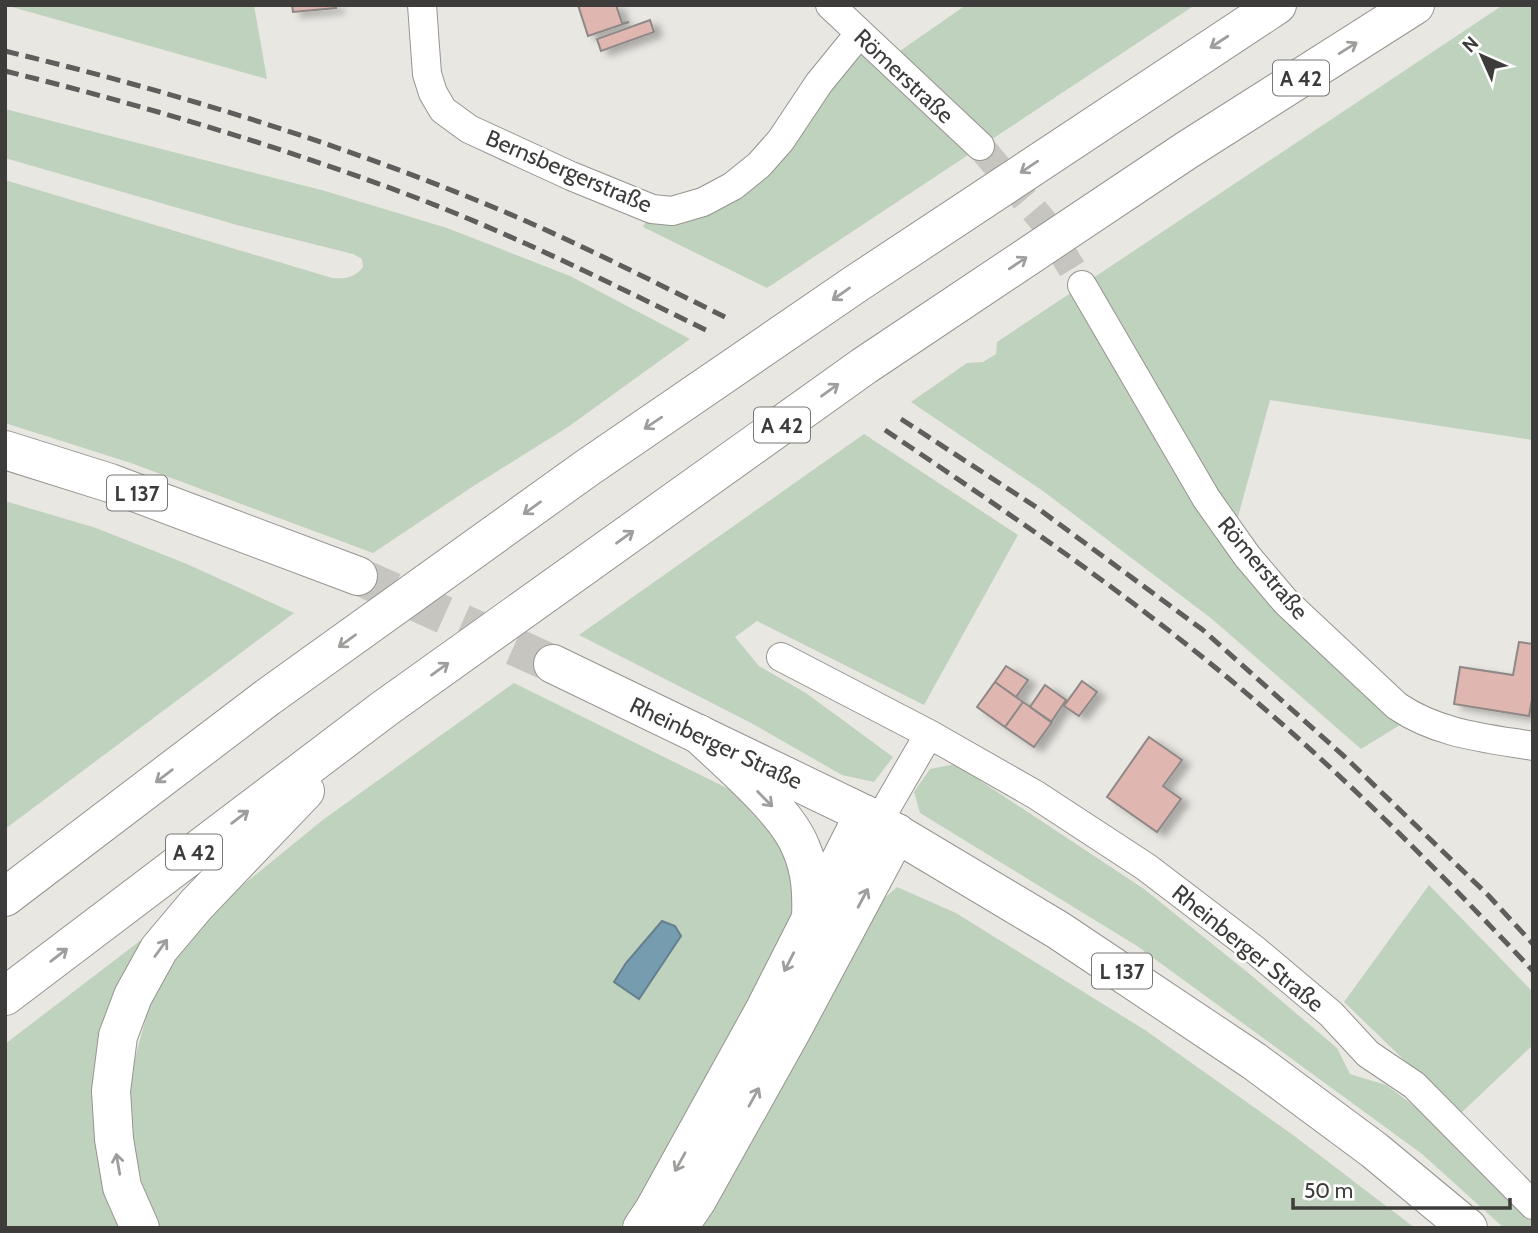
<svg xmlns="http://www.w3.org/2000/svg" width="1538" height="1233" viewBox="0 0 1538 1233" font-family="Cabin,sans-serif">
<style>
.green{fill:#bfd2be}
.water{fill:#769caf;stroke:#657f8c;stroke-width:2}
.building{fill:#e0b6b1;stroke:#8e8887;stroke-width:2;filter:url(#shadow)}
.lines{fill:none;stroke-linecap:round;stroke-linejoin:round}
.street-tunnel{stroke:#c7c5c0;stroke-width:28;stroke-dasharray:28 14;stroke-linecap:butt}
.primary-tunnel{stroke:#c7c5c0;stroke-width:38;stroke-dasharray:38 19;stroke-linecap:butt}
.street-casing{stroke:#96948f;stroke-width:30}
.primary-casing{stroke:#96948f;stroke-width:40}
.highway-casing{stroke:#96948f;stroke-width:40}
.street{stroke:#fff;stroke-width:28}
.primary{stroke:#fff;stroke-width:38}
.highway{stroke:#fff;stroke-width:38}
.rail{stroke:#605e5c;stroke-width:5;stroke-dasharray:14 7;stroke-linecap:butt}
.oneway{stroke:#9e9e9c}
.labels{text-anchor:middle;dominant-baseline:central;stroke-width:5;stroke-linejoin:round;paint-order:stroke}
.shield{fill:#fff;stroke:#777675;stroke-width:2}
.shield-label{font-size:21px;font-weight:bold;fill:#3d3c3a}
.street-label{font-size:23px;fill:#3d3c3a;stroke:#fff}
</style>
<defs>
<filter id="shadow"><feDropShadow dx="8" dy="4.5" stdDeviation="3.5" flood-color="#0004"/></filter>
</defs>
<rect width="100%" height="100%" fill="#e9e7e2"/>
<path class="green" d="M6,5H254L267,79L5,5Z
M966,5H1195L767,288L643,227L652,209L733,186L859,34L887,60Z
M1503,5H1533V440L1270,400L1233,535L1413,717L1361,749L1212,619L1043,491L911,402L967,363L983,362L996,354L997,342Z
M5,109L325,191L447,228L570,276L690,339L568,427L472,487L373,553L131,463L5,423V180L332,278C346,279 354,278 363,267L362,259L353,254L237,225L5,158Z
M864,434L1018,535L924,705L757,621L735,637L759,666L806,693L893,757L874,782L842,775L753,724L579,635Z
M5,501L96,528L187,564L294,613L5,829Z
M514,683L741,795L780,836L796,899L781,955L649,1197L619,1228H161L146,1202L124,1099L151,999L195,924L324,819Z
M955,764L1144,889L1252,976L1337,1048L1350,1074L1386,1085L1432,1119L1533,1221V1228H1504L1422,1154L1137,946L920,813L914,792L930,769Z
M1429,885L1533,992V1045L1460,1114L1344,1002Z
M897,887L956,913L1145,1030L1293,1135L1415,1228H696L879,903Z
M149,934L97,1067L95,1140L124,1228H5V1044Z"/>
<path class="water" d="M662,921L675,926L681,936L639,999L614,982L626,963Z"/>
<path class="building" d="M292,5H336V8L293,12Z
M578,5H616L622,23L629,22L588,36Z
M650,20L654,32L601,51L597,39Z
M1519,642L1533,644V694L1529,716L1454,704L1460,667L1513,675Z
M1006,666L1028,680L1016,697L995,682Z
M1082,681L1097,692L1079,716L1064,706Z
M995,682L1023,702L1005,727L977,707Z
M1045,685L1066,700L1051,722L1030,707Z
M1023,702L1052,722L1034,747L1005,727Z
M1149,737L1182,760L1163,786L1181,799L1157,832L1107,797Z"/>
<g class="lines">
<path class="street-tunnel" d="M980,146L1043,221L1082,285"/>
<path class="primary-tunnel" d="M358,576L553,664"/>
<defs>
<path id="street" d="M422,5L427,74L433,93L443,110L469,129L571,176L652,209L672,211L703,202L733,186L759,165L781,140L819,83L859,34
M830,5L980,146
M1082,285L1206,498L1247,556L1286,602L1397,706C1438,734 1485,738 1533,746
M781,657L929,734
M878,822L929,734L1036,795L1146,867L1255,950L1331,1014L1368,1054L1414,1085L1533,1205"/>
<path id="primary" d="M5,450L110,483L358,576
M553,664L864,814L1058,930L1254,1061L1374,1150L1468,1228"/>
<path id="highway" d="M699,734C728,762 787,811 801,848C811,871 812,893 811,918
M5,897L268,697L587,468L857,283L1277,5
M5,996L384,709L864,366L1187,150L1415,5
M140,1228L122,1187L114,1139L111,1091L118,1036L133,996L159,949L196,905L305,791
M642,1228L654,1210L764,1011L864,814
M678,1228L697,1200L792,1030L897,833"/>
</defs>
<use href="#street" class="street-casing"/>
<use href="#primary" class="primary-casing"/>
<use href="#highway" class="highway-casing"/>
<use href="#street" class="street"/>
<use href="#primary" class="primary"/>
<use href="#highway" class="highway"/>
<path class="rail" d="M5,51C175,92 343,144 505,212C580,244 652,281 725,317
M5,71C139,104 272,144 401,192C506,231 606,281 706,330
M901,419L1036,507L1203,630L1346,758L1488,895L1533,944
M885,430C989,500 1093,570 1191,648C1314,745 1426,857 1533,971"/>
</g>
<defs><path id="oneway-shaft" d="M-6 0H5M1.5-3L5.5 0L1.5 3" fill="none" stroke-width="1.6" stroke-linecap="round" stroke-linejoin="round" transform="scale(1.75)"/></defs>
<g class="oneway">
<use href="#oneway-shaft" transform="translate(1219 42) rotate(147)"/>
<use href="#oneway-shaft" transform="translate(1348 48) rotate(-32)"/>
<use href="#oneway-shaft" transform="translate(1029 167) rotate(146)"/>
<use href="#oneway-shaft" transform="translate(1018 263) rotate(-34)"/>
<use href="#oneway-shaft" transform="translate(841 294) rotate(145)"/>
<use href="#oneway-shaft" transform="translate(830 390) rotate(-36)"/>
<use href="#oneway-shaft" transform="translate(653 423) rotate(146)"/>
<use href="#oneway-shaft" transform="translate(532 508) rotate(144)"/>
<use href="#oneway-shaft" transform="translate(625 537) rotate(-36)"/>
<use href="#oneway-shaft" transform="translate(347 641) rotate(144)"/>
<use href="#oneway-shaft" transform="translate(440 669) rotate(-36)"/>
<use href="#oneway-shaft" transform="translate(164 776) rotate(143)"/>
<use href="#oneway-shaft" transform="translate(765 799) rotate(45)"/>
<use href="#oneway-shaft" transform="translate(240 817) rotate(-37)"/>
<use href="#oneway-shaft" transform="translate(863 898) rotate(-62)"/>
<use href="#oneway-shaft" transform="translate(161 948) rotate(-54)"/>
<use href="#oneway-shaft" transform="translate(59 955) rotate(-38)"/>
<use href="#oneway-shaft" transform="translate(789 962) rotate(117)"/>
<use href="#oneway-shaft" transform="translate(754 1097) rotate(-61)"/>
<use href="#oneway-shaft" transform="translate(680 1162) rotate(119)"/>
<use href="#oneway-shaft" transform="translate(118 1164) rotate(-100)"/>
</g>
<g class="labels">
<g class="shield">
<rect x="1273" y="60.5" width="56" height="35" rx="5"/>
<rect x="754" y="407.5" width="56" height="35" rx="5"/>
<rect x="107" y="475.5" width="60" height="35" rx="5"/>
<rect x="166" y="834.5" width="56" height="35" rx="5"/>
<rect x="1092" y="953.5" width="60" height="35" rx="5"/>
</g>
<g class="shield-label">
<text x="1301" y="78">A 42</text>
<text x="782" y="425">A 42</text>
<text x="137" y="493">L 137</text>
<text x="194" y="852">A 42</text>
<text x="1122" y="971">L 137</text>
</g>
<g class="street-label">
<text transform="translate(904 76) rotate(43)">Römerstraße</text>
<text transform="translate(569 171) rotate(23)">Bernsbergerstraße</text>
<text transform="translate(1263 568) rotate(50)">Römerstraße</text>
<text transform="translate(716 743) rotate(25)">Rheinberger Straße</text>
<text transform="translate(1248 948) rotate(39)">Rheinberger Straße</text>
</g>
</g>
<rect width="1538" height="1233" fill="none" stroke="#3d3c3a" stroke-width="14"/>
<g transform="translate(1482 56) rotate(315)" stroke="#ffffff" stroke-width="5" paint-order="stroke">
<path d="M0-5L12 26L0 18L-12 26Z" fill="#3d3c3a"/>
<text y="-10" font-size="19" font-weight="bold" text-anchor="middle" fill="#3d3c3a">N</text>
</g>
<path d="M1293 1198v10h217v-10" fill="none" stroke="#3d3c3a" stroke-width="3.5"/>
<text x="1304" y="1198" font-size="21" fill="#3d3c3a" stroke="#ffffff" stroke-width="5" paint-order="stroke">50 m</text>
</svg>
